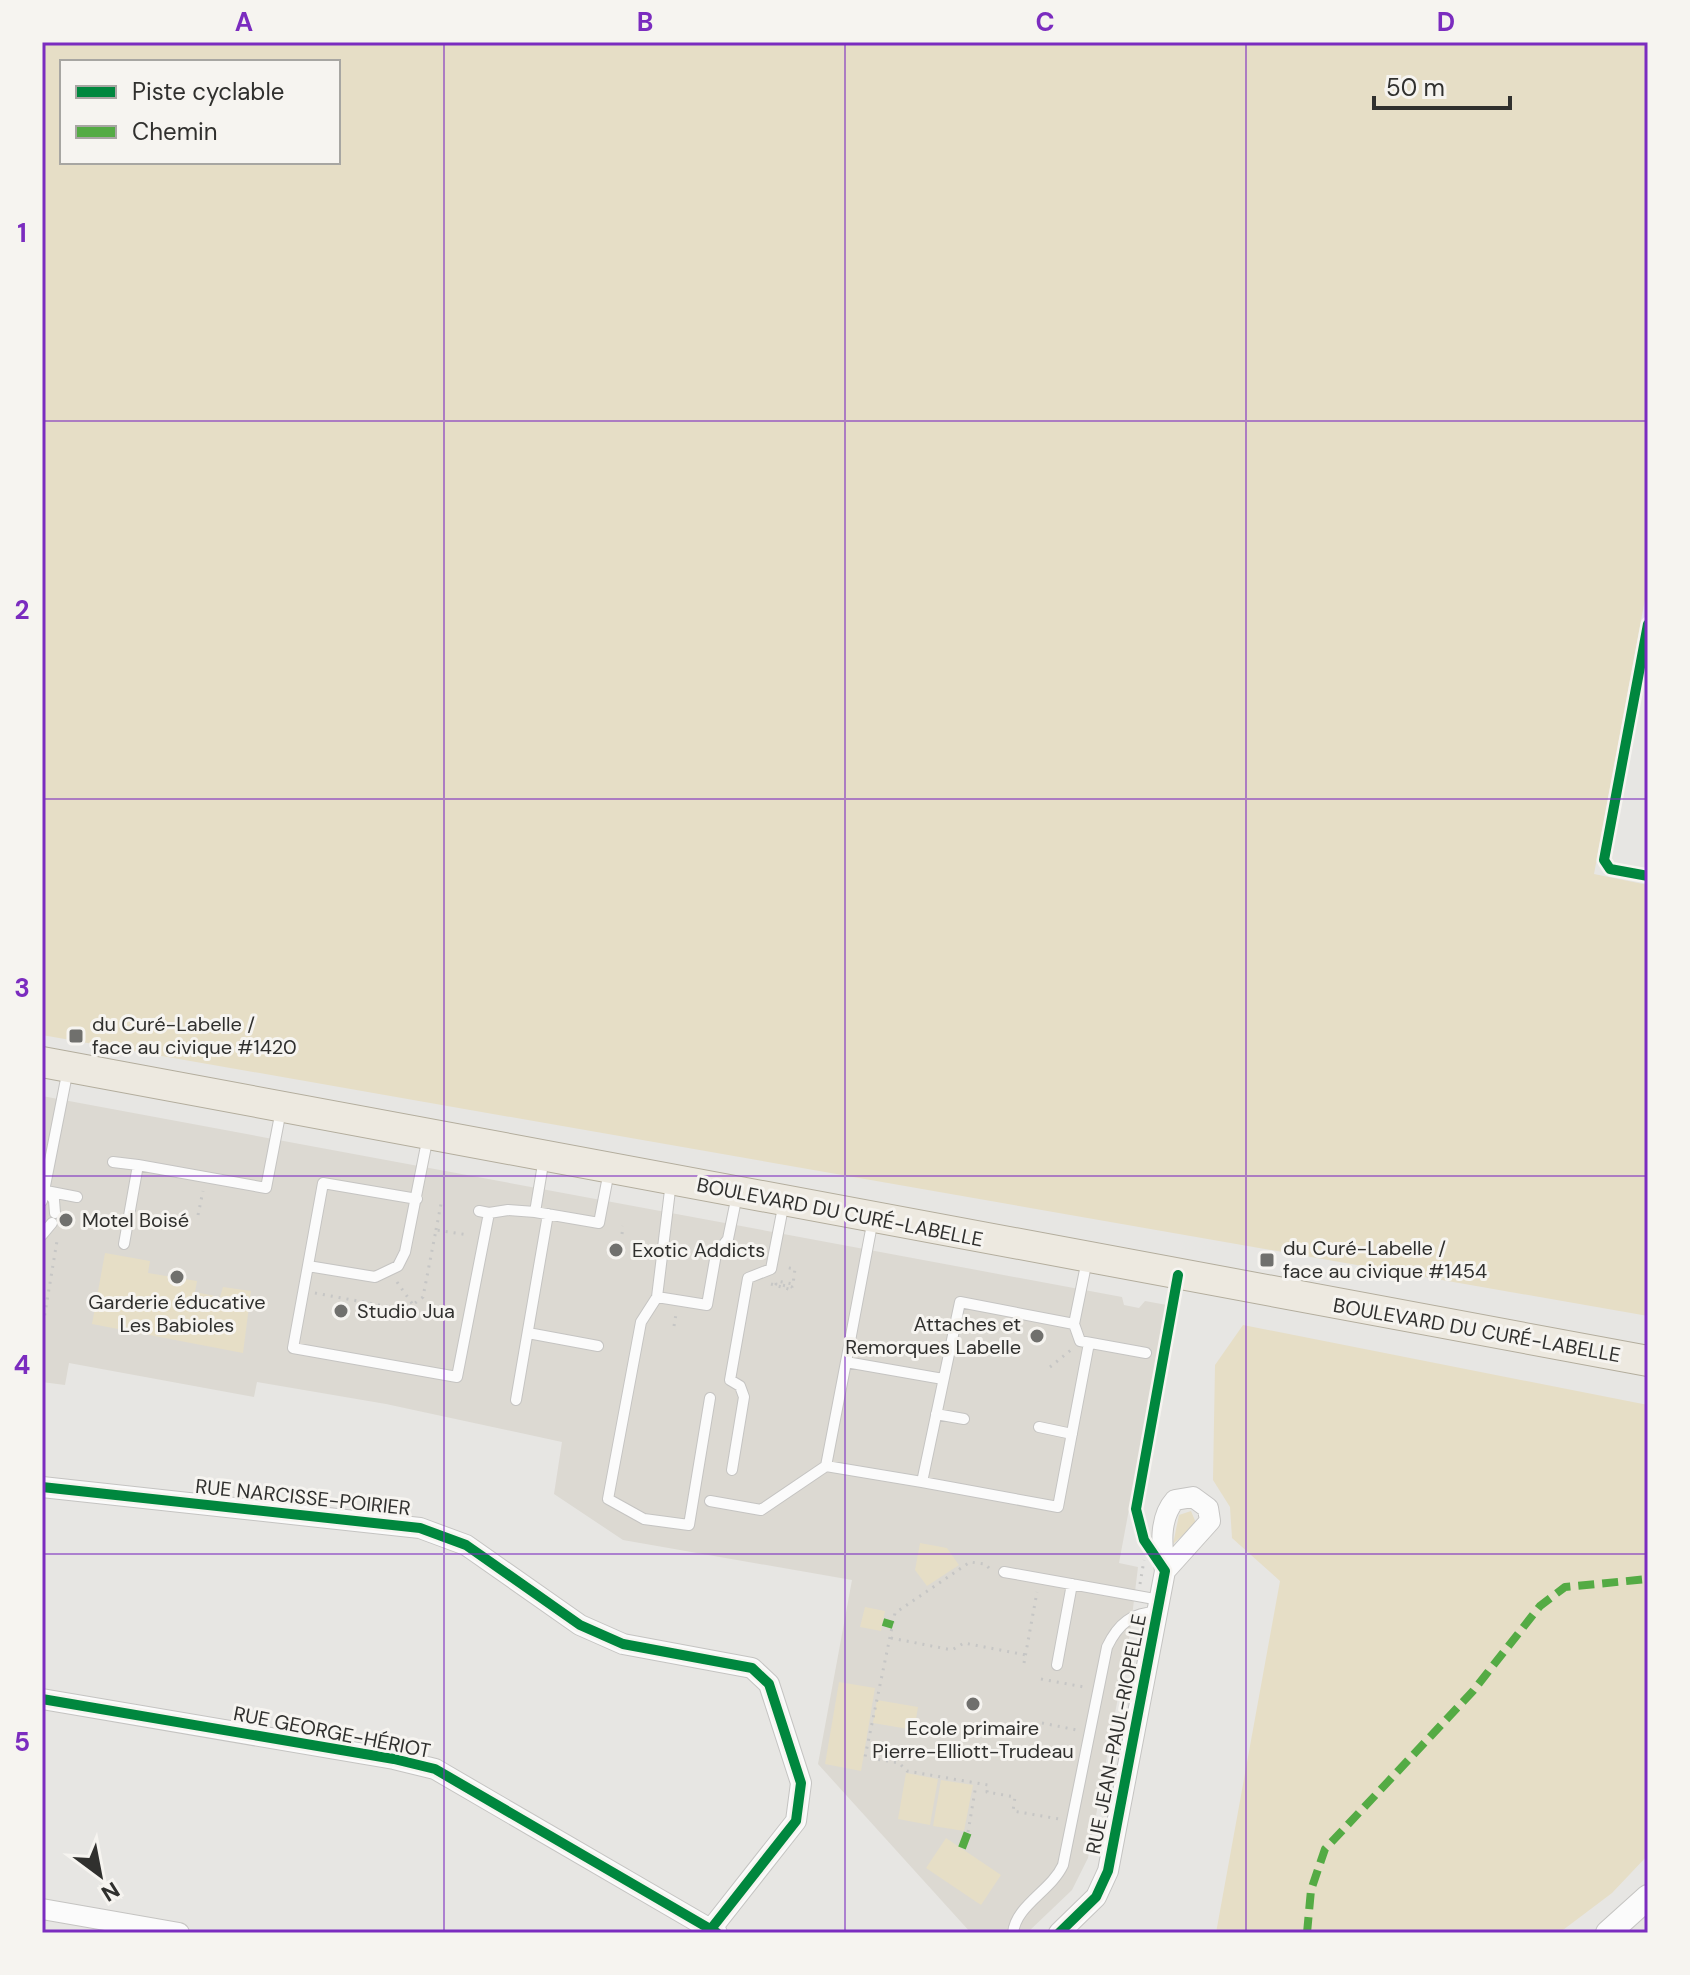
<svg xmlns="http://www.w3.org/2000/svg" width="1690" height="1975" viewBox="0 0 1690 1975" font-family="'DM Sans',sans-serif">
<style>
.built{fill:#dcd9d2}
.green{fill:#e6dec6;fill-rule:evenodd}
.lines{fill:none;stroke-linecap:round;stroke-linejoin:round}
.service-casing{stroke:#c5c4c2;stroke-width:12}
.minor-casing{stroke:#c5c4c2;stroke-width:22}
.tertiary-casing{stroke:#c5c4c2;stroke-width:26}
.primary-casing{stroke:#b3ad9d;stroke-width:32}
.path{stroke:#c6c6c5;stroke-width:3;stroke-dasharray:2 6;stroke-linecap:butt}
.service{stroke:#fbfbfb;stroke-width:10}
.minor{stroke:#fbfbfb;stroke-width:20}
.tertiary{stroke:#fbfbfb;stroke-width:24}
.primary{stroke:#ede9e0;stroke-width:30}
.quiet{stroke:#54ab44;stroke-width:8;stroke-dasharray:16 8;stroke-linecap:butt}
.cycleway-casing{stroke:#f6f4f0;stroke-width:15}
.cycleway{stroke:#00873e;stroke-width:10}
.grid{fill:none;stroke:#7b2cbf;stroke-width:2;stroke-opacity:0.55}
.poi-dot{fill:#70706d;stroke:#f6f4f0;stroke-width:3}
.labels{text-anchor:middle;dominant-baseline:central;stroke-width:6;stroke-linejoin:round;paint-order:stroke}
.poi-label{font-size:20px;fill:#30302e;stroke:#f6f4f0;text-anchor:start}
.street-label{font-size:20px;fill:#30302e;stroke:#f6f4f0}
.neatline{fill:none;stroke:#7b2cbf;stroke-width:3}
.grid-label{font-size:26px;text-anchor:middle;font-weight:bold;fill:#7b2cbf}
</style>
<rect width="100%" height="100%" fill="#e7e6e3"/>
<path class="built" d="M42,1096L1122,1297L1124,1305L1139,1308L1145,1301L1167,1305L1119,1563L1138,1567L1130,1633L1088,1858L1072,1890L1027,1933H971L818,1764L852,1580L623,1540L554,1494L562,1442L386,1404L257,1382L254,1397L69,1363L65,1385L42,1382Z"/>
<path class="green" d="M42,42H1648V583L1594,874L1648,885V1316L42,1035ZM338,62V162H62V62Z
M105,1253L150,1261L148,1273L197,1281L195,1292L220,1297L223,1287L251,1291L243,1353L92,1324Z
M1243,1325L1648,1405V1855L1612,1893L1559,1933H1216L1280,1581L1232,1538L1230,1507L1213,1480L1215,1365Z
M1191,1511L1196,1523L1173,1544L1179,1515Z
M920,1543L947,1548L959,1565L927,1586L915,1570Z
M865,1607L885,1611L881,1631L860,1627Z
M839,1682L875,1688L861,1771L825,1764Z
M877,1700L918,1707L914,1730L873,1723Z
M906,1773L938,1779L930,1825L898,1819Z
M941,1780L973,1785L964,1831L933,1826Z
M946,1838L1001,1875L981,1905L926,1868Z"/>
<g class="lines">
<defs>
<path id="service" d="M544,1158L535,1212L599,1223L609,1171
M113,1162L138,1165
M671,1182L657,1297L707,1305L716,1254L728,1239L737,1195
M46,1191L77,1197
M46,1191L54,1200L55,1213
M417,1199L323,1183L293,1348L457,1377L489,1213L479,1211
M42,1201L68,1069
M489,1213L508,1210L535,1212
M42,1235L52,1223
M124,1244L138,1165L266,1188L281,1110
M1087,1260L1074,1324L960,1302L922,1482L1058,1507L1089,1343
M308,1266L375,1277L398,1266L405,1252L428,1136
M657,1297L641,1322L608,1499L644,1519L689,1525L710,1398
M1074,1324L1080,1341L1146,1353
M528,1333L598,1346
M846,1362L873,1219
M516,1400L548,1214
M936,1414L964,1419
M1039,1427L1072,1434
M732,1470L744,1397L740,1386L730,1380L748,1278L771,1269L784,1202
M922,1482L826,1466L846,1362L943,1379
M710,1501L761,1510L826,1466
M1004,1572L1160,1600
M1057,1665L1072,1584
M1013,1933C1016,1905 1051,1891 1063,1865L1107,1647C1118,1624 1132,1612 1158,1612"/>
<path id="minor" d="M42,1487L420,1528L466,1545L580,1625L623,1644L752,1668L769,1684L801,1783L796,1821L711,1929
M42,1699L394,1759L435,1769L717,1933
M42,1909L179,1933
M1059,1933L1096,1897L1108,1871L1165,1571C1162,1548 1158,1519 1175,1500L1193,1497L1208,1508L1210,1521L1165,1571"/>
<path id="tertiary" d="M1608,1933L1648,1897"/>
<path id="primary" d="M42,1062L1648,1361"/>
</defs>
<use href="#service" class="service-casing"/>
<use href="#minor" class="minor-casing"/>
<use href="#tertiary" class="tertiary-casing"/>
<use href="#primary" class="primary-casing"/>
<path class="path" d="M198,1215L203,1191
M436,1230L441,1204
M622,1234L623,1226
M397,1282L416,1309
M771,1284L792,1290V1287L776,1284L777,1281L793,1284L795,1269L784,1267
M315,1293L406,1310L423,1297L436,1230L469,1235
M674,1326L676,1314
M42,1331L57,1241
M1050,1367L1071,1350
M989,1568L985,1564L970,1562L895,1613L865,1757L899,1763L907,1771L988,1785L987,1792L1015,1797L1013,1811L1059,1819
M1140,1584L1144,1560
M891,1638L952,1650L964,1643L1026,1655
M1024,1663L1037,1592
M1041,1679L1084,1687
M1042,1723L1077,1730
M968,1832L976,1785"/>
<use href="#service" class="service"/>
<use href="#minor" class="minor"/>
<use href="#tertiary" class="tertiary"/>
<use href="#primary" class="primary"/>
<path class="quiet" d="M883,1622L893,1625
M962,1848L968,1832
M1307,1933L1311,1890L1325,1849L1473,1691L1540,1606L1565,1587L1648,1579"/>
<defs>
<path id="cycleway" d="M1648,624L1604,860L1610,869L1648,876
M42,1487L420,1528L466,1545L580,1625L623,1644L752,1668L769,1684L801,1783L796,1821L711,1929
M42,1699L394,1759L435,1769L717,1933
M1059,1933L1096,1897L1108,1871L1165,1571L1144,1540L1136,1509L1178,1275"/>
</defs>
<use href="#cycleway" class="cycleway-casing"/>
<use href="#cycleway" class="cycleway"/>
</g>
<path class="grid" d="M444,42V1933M845,42V1933M1246,42V1933M42,421H1648M42,799H1648M42,1176H1648M42,1554H1648"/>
<g class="poi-dot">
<rect x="68" y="1028" width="16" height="16" rx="4"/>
<circle cx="66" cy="1220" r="8"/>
<circle cx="616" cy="1250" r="8"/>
<rect x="1259" y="1252" width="16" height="16" rx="4"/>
<circle cx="177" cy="1277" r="8"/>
<circle cx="341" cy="1311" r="8"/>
<circle cx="1037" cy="1336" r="8"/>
<circle cx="973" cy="1704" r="8"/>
</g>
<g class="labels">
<g class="poi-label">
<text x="92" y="1024">du Curé-Labelle /<tspan x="92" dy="23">face au civique #1420</tspan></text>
<text x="82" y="1220">Motel Boisé</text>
<text x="1283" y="1248">du Curé-Labelle /<tspan x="1283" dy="23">face au civique #1454</tspan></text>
<text x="632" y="1250">Exotic Addicts</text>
<text x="177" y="1302" text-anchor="middle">Garderie éducative<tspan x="177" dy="23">Les Babioles</tspan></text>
<text x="357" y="1311">Studio Jua</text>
<text x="1021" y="1324" text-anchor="end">Attaches et<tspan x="1021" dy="23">Remorques Labelle</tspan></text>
<text x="973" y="1728" text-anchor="middle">Ecole primaire<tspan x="973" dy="23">Pierre-Elliott-Trudeau</tspan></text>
</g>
<g class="street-label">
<text transform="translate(840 1212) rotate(11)">BOULEVARD DU CURÉ-LABELLE</text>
<text transform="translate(1477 1330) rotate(10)">BOULEVARD DU CURÉ-LABELLE</text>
<text transform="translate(303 1497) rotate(6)">RUE NARCISSE-POIRIER</text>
<text transform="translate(332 1732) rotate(11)">RUE GEORGE-HÉRIOT</text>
<text transform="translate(1116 1734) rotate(-79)">RUE JEAN-PAUL-RIOPELLE</text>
</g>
</g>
<rect width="1690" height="1975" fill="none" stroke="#f6f4f0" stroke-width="88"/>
<rect x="60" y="60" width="280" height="104" fill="#f6f4f0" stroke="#a7a6a2" stroke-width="2"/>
<rect x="76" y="86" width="40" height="12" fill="#00873e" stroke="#a7a6a2" stroke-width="2"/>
<text x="132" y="100" font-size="24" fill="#30302e">Piste cyclable</text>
<rect x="76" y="126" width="40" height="12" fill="#54ab44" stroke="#a7a6a2" stroke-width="2"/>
<text x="132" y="140" font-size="24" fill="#30302e">Chemin</text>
<g transform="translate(100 1875) rotate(148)" stroke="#f6f4f0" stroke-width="6" paint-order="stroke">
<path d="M0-6L14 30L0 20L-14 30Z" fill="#30302e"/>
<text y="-12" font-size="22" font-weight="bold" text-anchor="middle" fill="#30302e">N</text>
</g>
<path d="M1374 96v12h136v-12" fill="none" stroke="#30302e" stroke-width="4"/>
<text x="1386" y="96" font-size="24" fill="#30302e" stroke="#f6f4f0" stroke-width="6" paint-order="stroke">50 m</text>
<rect x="44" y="44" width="1602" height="1887" class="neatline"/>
<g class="grid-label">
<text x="244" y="31">A</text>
<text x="645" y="31">B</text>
<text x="1045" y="31">C</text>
<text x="1446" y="31">D</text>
<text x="22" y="242">1</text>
<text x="22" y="619">2</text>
<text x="22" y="997">3</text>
<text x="22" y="1374">4</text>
<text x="22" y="1751">5</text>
</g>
</svg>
